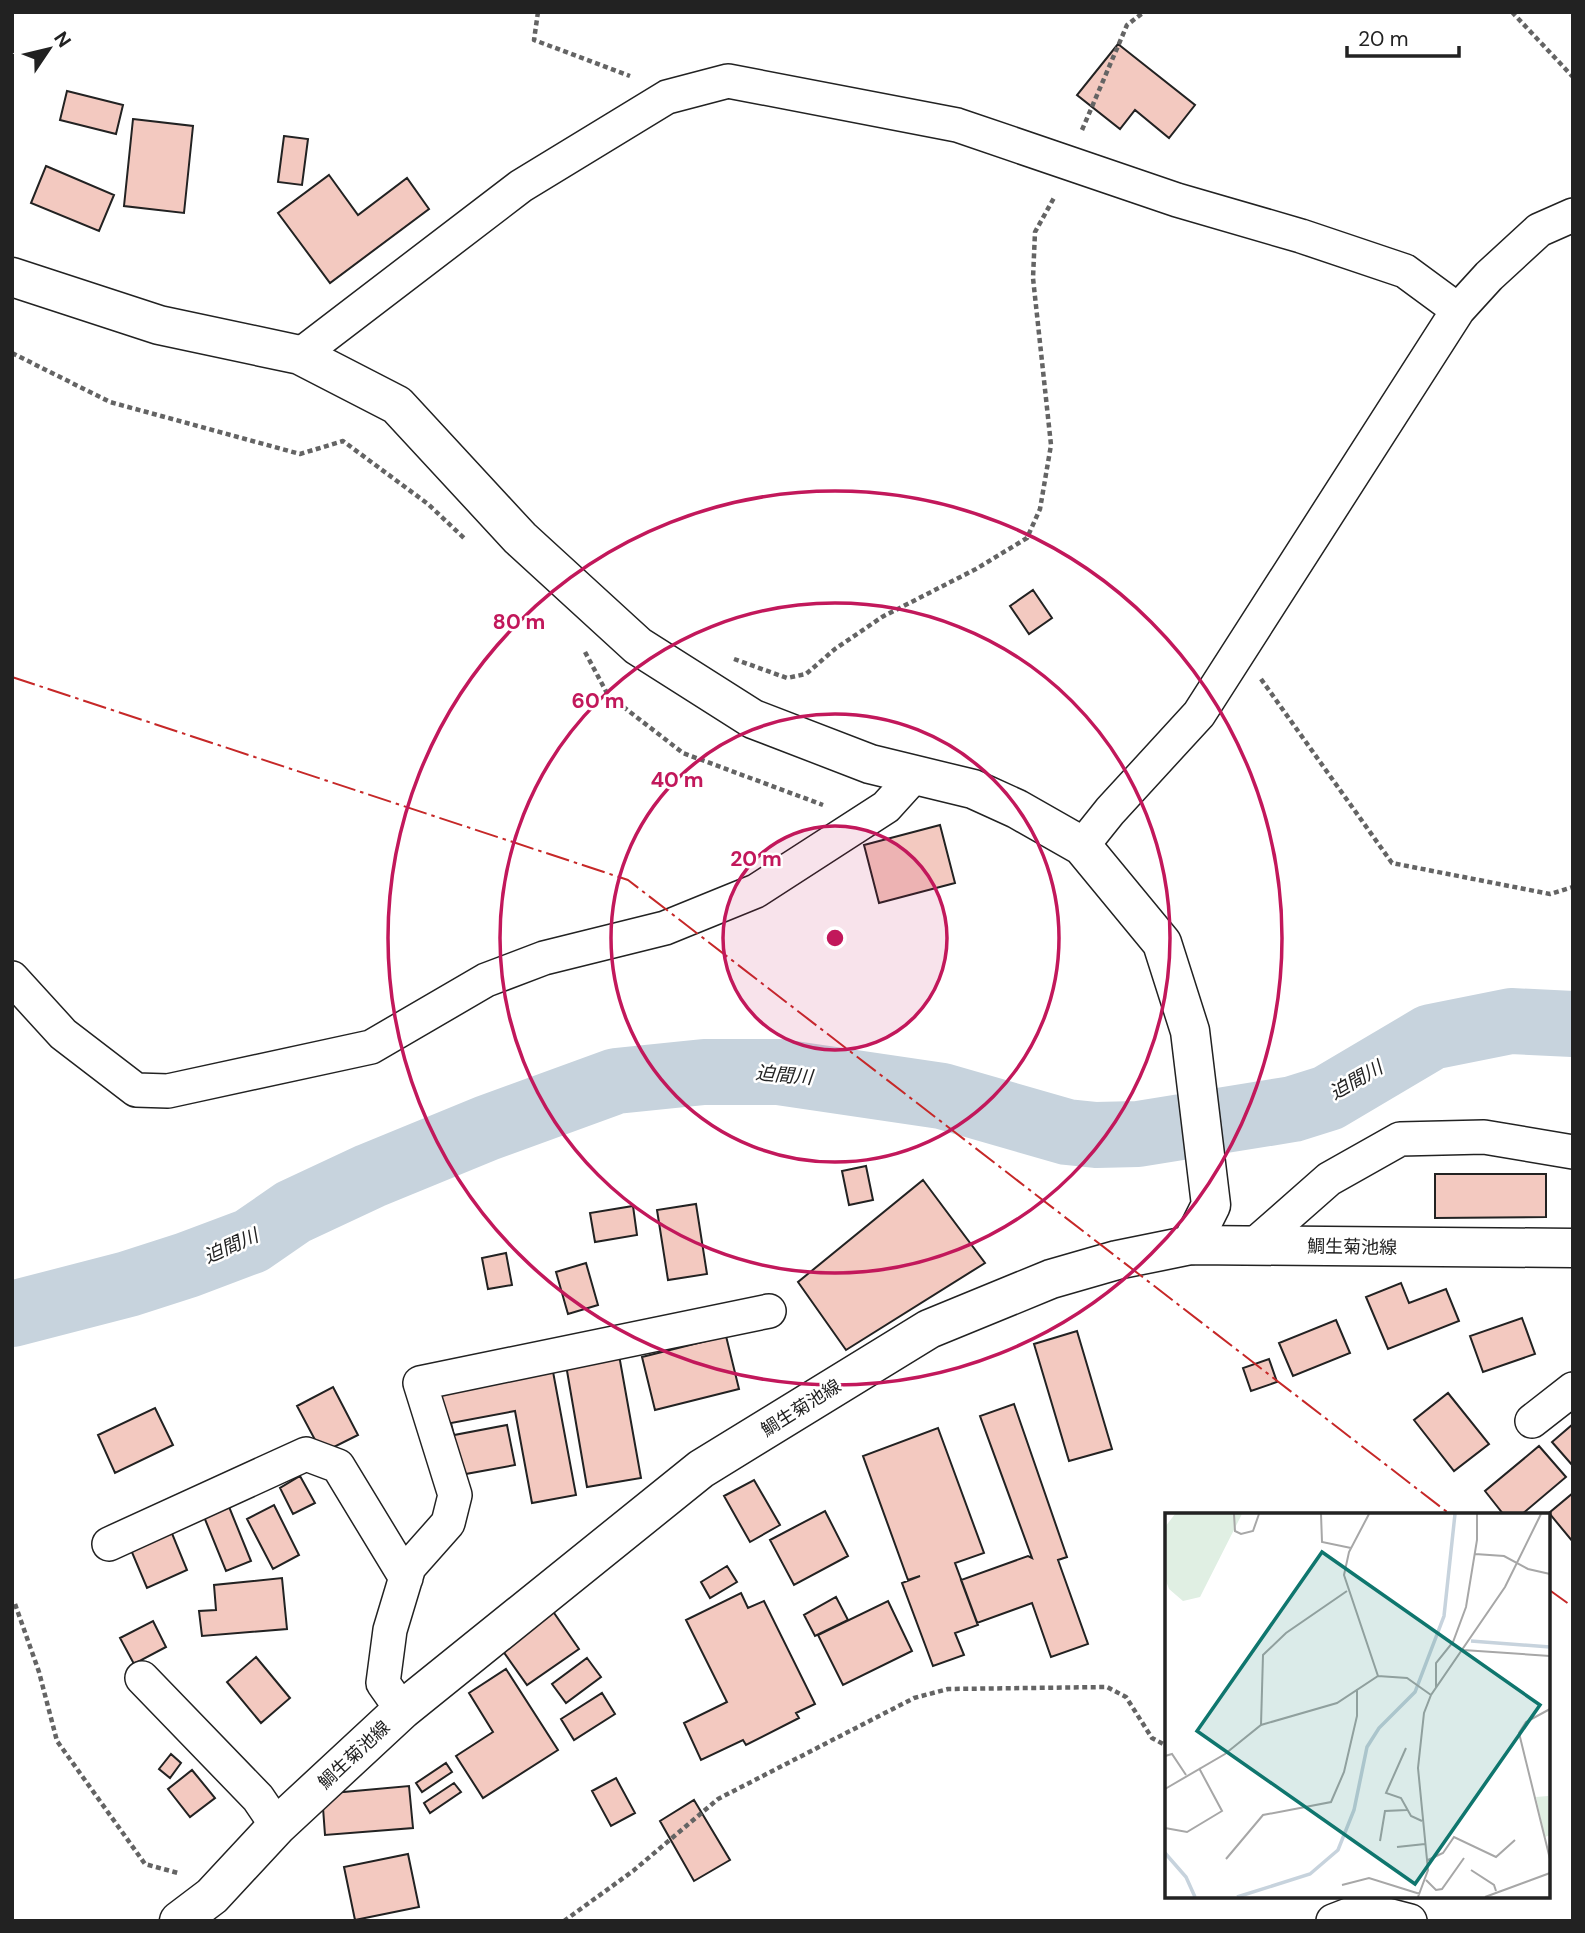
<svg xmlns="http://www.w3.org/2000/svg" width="1585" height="1933" viewBox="0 0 1585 1933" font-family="'DM Sans','Noto Sans JP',sans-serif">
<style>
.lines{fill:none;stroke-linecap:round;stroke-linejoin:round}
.river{stroke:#c7d3dd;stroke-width:66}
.building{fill:#f3c9c0;stroke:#222;stroke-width:2}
.minor-casing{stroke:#222;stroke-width:36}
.tertiary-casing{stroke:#222;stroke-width:41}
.secondary-casing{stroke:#222;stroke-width:41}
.path{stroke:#646464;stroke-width:4.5;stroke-dasharray:5 3.5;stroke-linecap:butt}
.minor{stroke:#fff;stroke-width:33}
.tertiary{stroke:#fff;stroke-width:38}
.secondary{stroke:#fff;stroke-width:38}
.power{stroke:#c62828;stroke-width:2;stroke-dasharray:24 5 3.5 5;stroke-linecap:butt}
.ring{fill:none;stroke:#c2185b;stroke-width:3.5}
.labels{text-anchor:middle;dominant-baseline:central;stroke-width:5;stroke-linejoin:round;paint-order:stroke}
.street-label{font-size:18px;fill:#222;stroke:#fff}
.water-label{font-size:19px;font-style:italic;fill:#222;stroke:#fff}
.inset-river{fill:none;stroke:#c7d3dd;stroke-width:3.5}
.inset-road{fill:none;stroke:#a7a7a7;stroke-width:2}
.view{fill:#0f766e;fill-opacity:0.15;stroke:#0f766e;stroke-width:3.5}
.inset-edge{fill:none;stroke:#222;stroke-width:3.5}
.centre{fill:#c2185b;stroke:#fff;stroke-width:3.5}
.ring-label{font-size:21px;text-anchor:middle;font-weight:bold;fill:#c2185b;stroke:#fff;stroke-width:5;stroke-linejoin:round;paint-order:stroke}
</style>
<rect width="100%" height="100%" fill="#fff"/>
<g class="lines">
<path class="river" d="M12,1314L128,1284L187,1265L251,1241L293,1212L370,1176L487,1128L616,1081L704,1072H779L942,1096L1067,1132L1096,1135L1138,1134L1293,1109L1328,1098L1431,1037L1511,1021L1573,1024"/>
</g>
<path class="building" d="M1118,44L1195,105L1169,138L1135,110L1120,129L1077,95Z
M67,91L123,105L116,134L60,120Z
M133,119L193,126L184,213L124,206Z
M284,136L308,139L302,185L278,182Z
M46,166L114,195L99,231L31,203Z
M329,175L358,215L407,178L429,209L330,283L278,213Z
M1033,590L1052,618L1029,634L1010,606Z
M940,825L955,883L879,903L864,845Z
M866,1166L873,1200L849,1205L842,1171Z
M1435,1174H1546V1217L1435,1218Z
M923,1180L985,1263L846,1350L798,1282Z
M696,1204L707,1274L668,1280L657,1210Z
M633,1206L637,1235L595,1242L590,1213Z
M506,1253L512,1285L488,1289L482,1258Z
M586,1263L598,1305L568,1314L556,1272Z
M1401,1283L1409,1303L1446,1289L1459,1321L1388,1349L1366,1297Z
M1522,1318L1535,1354L1483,1372L1470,1336Z
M1336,1320L1350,1353L1293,1376L1279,1343Z
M1077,1331L1112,1449L1069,1461L1034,1344Z
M726,1336L739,1389L655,1410L642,1357Z
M619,1355L641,1478L587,1487L566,1365Z
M1269,1359L1277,1382L1251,1391L1243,1368Z
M551,1361L576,1495L532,1503L515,1411L451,1423L454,1435L507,1425L515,1465L460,1475L440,1393Z
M333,1387L358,1435L322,1453L297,1406Z
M1448,1393L1489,1444L1454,1471L1414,1420Z
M1014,1404L1067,1557L1058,1560L1088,1644L1051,1657L1032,1603L977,1623L961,1580L1028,1556L1032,1558L980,1416Z
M155,1408L173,1445L115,1473L98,1435Z
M1573,1424V1466L1552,1442Z
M938,1428L984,1553L955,1563L978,1625L955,1633L964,1655L933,1666L902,1583L920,1576L908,1580L863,1456Z
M1539,1446L1566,1477L1521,1515H1504L1485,1491Z
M300,1476L315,1503L293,1514L280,1488Z
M754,1480L780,1525L750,1542L724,1496Z
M223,1492L251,1561L226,1571L198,1502Z
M1573,1493V1542L1549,1513Z
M274,1505L299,1555L273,1569L247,1519Z
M825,1511L848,1556L794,1585L770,1540Z
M164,1514L187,1570L147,1588L123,1531Z
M727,1566L737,1582L710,1598L701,1582Z
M282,1578L287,1629L202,1636L199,1611L216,1610L214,1585Z
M741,1593L748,1608L764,1601L815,1704L796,1713L799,1718L746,1745L743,1740L701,1760L684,1723L727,1702L686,1620Z
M836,1597L848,1620L815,1636L804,1615Z
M888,1601L912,1651L843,1685L818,1635Z
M552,1610L579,1649L527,1685L500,1647Z
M153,1621L166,1647L134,1664L120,1638Z
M256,1657L290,1698L261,1723L227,1682Z
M587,1658L601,1677L566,1703L552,1684Z
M506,1669L558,1750L483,1798L456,1756L493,1732L469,1693Z
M602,1693L615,1714L574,1740L561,1719Z
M171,1754L181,1763L170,1778L159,1769Z
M446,1763L452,1772L422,1792L416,1783Z
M192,1770L215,1798L190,1817L168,1789Z
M616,1778L635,1813L611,1826L592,1791Z
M454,1783L461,1792L430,1813L424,1803Z
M409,1786L413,1828L325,1835L322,1794Z
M694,1800L730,1860L694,1881L660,1821Z
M408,1854L419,1907L355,1920L344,1867Z"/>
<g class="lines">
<defs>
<path id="minor" d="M300,355L521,186L667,97L728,81L957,125L1177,200L1301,236L1405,271L1458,310
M1082,846L1110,811L1199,714L1458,310L1489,276L1539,230L1573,215
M12,978L63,1034L136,1090L168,1091L371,1047L486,980L544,958L665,928L756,891L886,807L915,775
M1254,1245L1329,1179L1400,1139L1484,1137L1573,1152
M1532,1421L1573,1389
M109,1544L306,1454L338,1466L406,1578
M142,1678L258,1798L277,1826
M402,1710L383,1683L390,1630L409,1567L448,1523L455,1495L420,1383L769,1311
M1333,1921L1364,1909L1410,1921"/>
<path id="tertiary" d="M12,277L159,325L300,355L397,405L520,538L638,646L753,719L870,764L973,789L1017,809L1082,846L1162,943L1190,1031L1211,1205L1191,1245"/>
<path id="secondary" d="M179,1921L212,1896L277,1826L402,1710L701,1469L929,1329L1051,1279L1117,1260L1191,1245L1573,1248"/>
</defs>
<use href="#minor" class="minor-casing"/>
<use href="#tertiary" class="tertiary-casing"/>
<use href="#secondary" class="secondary-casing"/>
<path class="path" d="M538,12L534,40L630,76
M1512,12L1573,77
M1082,130L1127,25L1144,12
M12,353L110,402L300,454L343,441L428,504L464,538
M585,652L608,695L683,753L823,805
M734,659L787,678L806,674L835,649L882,617L976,569L1027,538L1040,509L1051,445L1033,278L1035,232L1055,196
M1261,679L1392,863L1550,894L1573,887
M15,1604L39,1672L57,1741L145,1864L178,1873
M564,1921L633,1871L718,1799L914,1698L948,1689L1107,1687L1126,1697L1152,1738L1167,1746"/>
<use href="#minor" class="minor"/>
<use href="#tertiary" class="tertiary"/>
<use href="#secondary" class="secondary"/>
<path class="power" d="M12,677L628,880L1451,1515
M1548,1589L1573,1607"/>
</g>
<circle cx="835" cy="938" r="112" fill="#c2185b" fill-opacity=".12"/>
<g class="ring">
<circle cx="835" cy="938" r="112"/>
<circle cx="835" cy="938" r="224"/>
<circle cx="835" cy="938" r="335"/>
<circle cx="835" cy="938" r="447"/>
</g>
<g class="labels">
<g class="street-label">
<text transform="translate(1352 1247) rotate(1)">鯛生菊池線</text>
<text transform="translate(801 1408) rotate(-32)">鯛生菊池線</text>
<text transform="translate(354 1755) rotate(-43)">鯛生菊池線</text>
</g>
<g class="water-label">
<text transform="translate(784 1075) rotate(5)">迫間川</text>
<text transform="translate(1356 1080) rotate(-30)">迫間川</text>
<text transform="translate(231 1246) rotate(-24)">迫間川</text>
</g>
</g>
<g transform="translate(1165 1513)">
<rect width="385" height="385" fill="#fff"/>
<path d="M10,1H77L35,84L18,88L4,76L0,65V14ZM383,283L385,322L380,324L371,284Z" fill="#e0efe3"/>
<path class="inset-river" d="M306,128L385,134M0,340L21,364L30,384M72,384L145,361L173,337L189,297L202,234L214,215L250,179L279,103L290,1"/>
<path class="inset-road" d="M69,1L70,18L76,21L88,18L94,1M156,1L157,29L186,35M204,1L184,39L179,62L213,163M310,41L339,43L363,56L385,61M298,137L385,143M271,175V150L288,129L301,94L312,27V1M385,196L361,209L354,220L385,346M96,212L98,142L121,120L182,78M241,235L221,280L236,285L246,303L257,308M0,243L7,241L21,262M0,276L60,241L96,212L172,190L213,163L242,165L266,182M0,315L22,319L57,298L34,255M215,328L220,298L242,297M232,334L260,331M61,346L98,302L166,289L179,259L192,203V176M263,347L278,340L289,324L331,344L350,327M306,357L329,372L331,378M261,367L271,377L277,376L299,345M177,372L204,365L255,381M253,384L263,357L253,255L259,200L266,182L340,74L376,1M320,384L385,360"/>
<path class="view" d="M157,39L375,192L250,371L32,218Z"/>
<rect width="385" height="385" class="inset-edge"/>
</g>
<circle cx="835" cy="938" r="10" class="centre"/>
<g class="ring-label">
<text x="519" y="629">80 m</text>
<text x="598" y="708">60 m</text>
<text x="677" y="787">40 m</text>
<text x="756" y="866">20 m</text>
</g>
<rect width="1585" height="1933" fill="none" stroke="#222222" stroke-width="28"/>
<g transform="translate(49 49) rotate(55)" stroke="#ffffff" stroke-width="5" paint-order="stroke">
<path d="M0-5L12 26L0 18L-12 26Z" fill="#222222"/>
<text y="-10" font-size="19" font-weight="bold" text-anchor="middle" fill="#222222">N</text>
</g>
<path d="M1347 46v10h112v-10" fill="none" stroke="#222222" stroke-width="3.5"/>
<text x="1358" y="46" font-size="21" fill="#222222" stroke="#ffffff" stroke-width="5" paint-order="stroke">20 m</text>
</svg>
